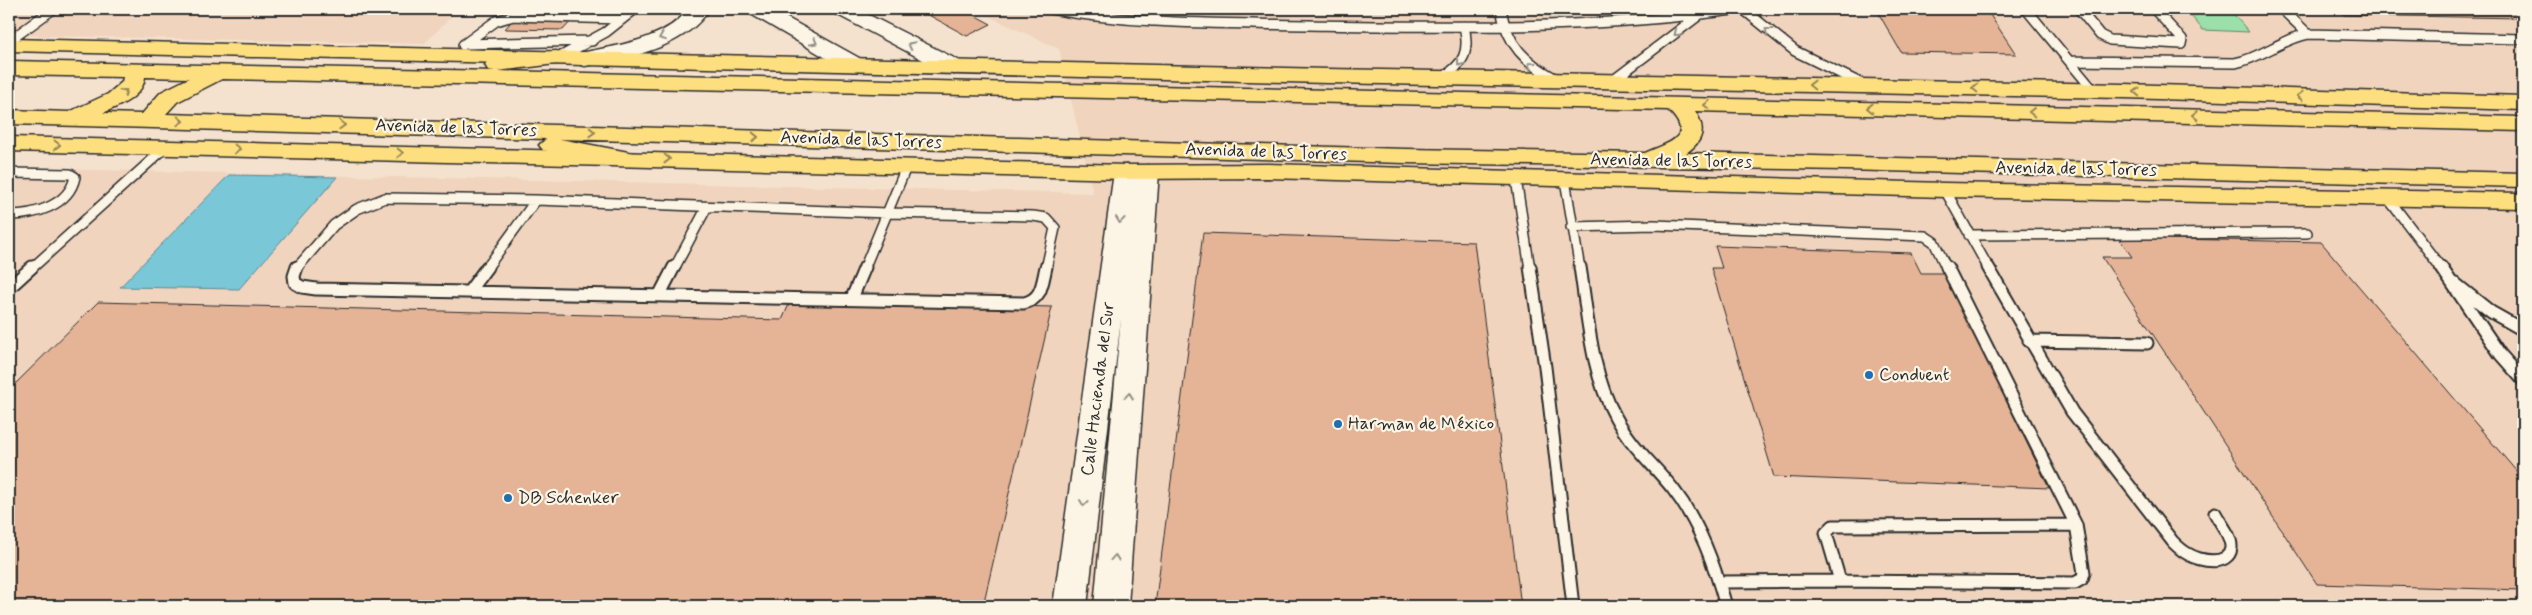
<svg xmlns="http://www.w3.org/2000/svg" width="2532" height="615" viewBox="0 0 2532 615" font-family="Mynerve,sans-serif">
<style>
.built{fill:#f0d4be}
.green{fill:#9bdfaa;stroke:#63856a}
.water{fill:#7ac7d8;stroke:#5a8993}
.building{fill:#e5b497;stroke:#2b2b2b}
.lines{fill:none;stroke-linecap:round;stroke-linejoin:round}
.lane-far1-casing{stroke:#2b2b2b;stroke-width:12}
.lane-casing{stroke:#2b2b2b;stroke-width:15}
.secondary-casing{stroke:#2b2b2b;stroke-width:3}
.primary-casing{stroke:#2b2b2b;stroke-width:3}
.highway-casing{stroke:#2b2b2b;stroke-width:3}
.lane-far1{stroke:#fcf5e5;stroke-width:9}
.lane{stroke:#fcf5e5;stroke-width:11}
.secondary{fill:#fcf5e5;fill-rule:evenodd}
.primary{fill:#fedf80;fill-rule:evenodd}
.highway{fill:#fedf80;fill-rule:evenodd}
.oneway{stroke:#949088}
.oneway2{stroke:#948556}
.poi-dot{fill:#1f6fb2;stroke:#fcf5e5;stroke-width:2}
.labels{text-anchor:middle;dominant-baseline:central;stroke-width:4.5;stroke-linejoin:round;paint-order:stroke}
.street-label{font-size:18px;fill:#2b2b2b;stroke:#fcf5e5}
.poi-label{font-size:18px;fill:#2b2b2b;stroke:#fcf5e5;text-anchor:start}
</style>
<rect width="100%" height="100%" fill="#f5e2ce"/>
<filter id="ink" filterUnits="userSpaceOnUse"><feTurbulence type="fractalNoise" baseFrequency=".02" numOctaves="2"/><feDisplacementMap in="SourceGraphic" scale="10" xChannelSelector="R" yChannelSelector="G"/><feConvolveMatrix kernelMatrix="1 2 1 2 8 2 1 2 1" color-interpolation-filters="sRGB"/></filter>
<g filter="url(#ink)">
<path class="built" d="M9,9H459L424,44L9,35Z
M973,9H2523V606H9V168L1093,193L1059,49Z"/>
<path class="green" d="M2185,9H2229L2249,32L2203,30Z"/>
<path class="water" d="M229,175L337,177L239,289L120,287Z"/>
<path class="building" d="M934,9H963L991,24L967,36L925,13Z
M1876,9H1986L2016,54L1901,52Z
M2337,9H2523V18L2344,15Z
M515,17L573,19L563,30L505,29Z
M1203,233L1474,242L1521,606H1155Z
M2119,238L2321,242L2523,479V590L2317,584L2102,257H2132Z
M1715,246L1911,253L1921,273H1944L2049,488L1774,477L1711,268H1722Z
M791,300L1052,307L983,606H9V390L98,302L782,320Z"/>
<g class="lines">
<defs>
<path id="lane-far1" d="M1051,9C1135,25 1222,23 1308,25C1451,27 1597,30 1739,9
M1501,9C1507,45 1525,62 1556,79
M1743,9L1795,51L1862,84
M2026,9L2094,91
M2079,9L2100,35L2110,40L2181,44L2182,39L2154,9
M2282,9L2308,34
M510,16L622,19
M1151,21L1159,9
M9,41L53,9
M464,44L592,41
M463,45L496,21L537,9
M558,58L606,32L635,9
M2070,61L2235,63C2261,58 2282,39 2308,34L2523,39
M1442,78C1464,64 1470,52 1464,26
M1611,82L1698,16
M9,173L70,174L75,177C69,206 34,215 9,215
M1516,179L1530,269
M1565,180L1580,269
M1945,190L1989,269
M2387,197L2442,269
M1571,227L1654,225L1925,236L1934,242L1947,269
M1969,235L2307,233
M31,269L165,148
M296,269L334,225L357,209L385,198L536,200L887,213L1033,216L1046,218L1055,228L1046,269
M486,269L536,200
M674,269L707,207
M864,269L907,165"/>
<path id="lane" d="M297,267L294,276L295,283L302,287L316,289L1024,303C1042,299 1042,284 1046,267
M1530,267L1545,367L1573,606
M1580,267C1588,318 1591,373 1616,418C1631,446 1654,465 1673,489C1700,524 1714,564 1726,606
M1947,267L2076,525
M1988,267L2072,412L2173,542C2178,547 2182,551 2188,554C2199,561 2229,567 2231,548C2232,536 2220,523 2215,513
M2441,267L2500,354L2523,380
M2456,284L2491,312L2523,330
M9,288L32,267
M470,290L487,267
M660,294L674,267
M852,298L865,267
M2029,341L2147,343
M2076,525L2084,573L2082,579L2075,583L1840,581L1826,533L1833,526Z
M1720,582L1840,581"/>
<path id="secondary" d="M689,9H710C682,50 631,56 585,66L577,64L574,59L577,54C616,45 662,42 689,9Z
M746,9H771L861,59L864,64L861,69L853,71L845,69L749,13Z
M831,9H857L962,62L965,67L962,72L954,74L946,72L834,13Z
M1126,165L1136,170L1147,165L1156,167L1159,172L1128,606H1094L1121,318L1087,606H1053L1114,172L1117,167Z"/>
<path id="primary" d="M9,39L1328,69L2124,84L2523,96V110L2124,98L1328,83L9,51Z
M9,137L1126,165L1268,164L1945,183L2523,193V208L1945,197L1268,178L1126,179L9,151Z"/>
<path id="highway" d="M556,51L564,53L567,58L564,63L497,71L2523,117V131L1695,111C1706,128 1704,141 1686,153L2523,173V187L1844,170L1405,163L560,139L639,154L642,159L639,164L630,166L543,150L539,145L546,139L9,124V110L69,112L108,94L122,82L123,77L9,75V61L495,71L488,70L485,65L488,60ZM145,77L189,78L161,92L142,114L103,113C119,106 143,97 145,77ZM222,79L1668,110C1697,138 1667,143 1645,153L1405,149L166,114L177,102Z"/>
</defs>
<use href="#lane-far1" class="lane-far1-casing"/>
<use href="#lane" class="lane-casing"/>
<use href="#secondary" class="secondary-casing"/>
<use href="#primary" class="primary-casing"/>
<use href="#highway" class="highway-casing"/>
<use href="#lane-far1" class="lane-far1"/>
<use href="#lane" class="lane"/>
<use href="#secondary" class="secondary"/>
<use href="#primary" class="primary"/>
<use href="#highway" class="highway"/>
</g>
<defs><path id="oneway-chevron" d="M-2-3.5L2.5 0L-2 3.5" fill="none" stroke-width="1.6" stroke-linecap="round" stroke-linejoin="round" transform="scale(1.25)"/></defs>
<g class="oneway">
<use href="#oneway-chevron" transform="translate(1768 31) rotate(-142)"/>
<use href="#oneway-chevron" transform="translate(1677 33) rotate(141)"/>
<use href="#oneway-chevron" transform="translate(662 37) rotate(158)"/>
<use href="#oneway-chevron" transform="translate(814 42) rotate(30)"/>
<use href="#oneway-chevron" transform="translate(911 45) rotate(-153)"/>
<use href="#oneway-chevron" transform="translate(1460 63) rotate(128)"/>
<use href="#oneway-chevron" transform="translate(1531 65) rotate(-144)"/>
<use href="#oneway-chevron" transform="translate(1120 220) rotate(97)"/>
<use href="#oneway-chevron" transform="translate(1129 396) rotate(-85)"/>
<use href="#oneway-chevron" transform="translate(1084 503) rotate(97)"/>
<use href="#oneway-chevron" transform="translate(1115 558) rotate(-85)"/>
</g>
<g class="oneway2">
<use href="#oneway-chevron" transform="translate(1812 85) rotate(-179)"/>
<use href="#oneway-chevron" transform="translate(1975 88) rotate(-179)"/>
<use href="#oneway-chevron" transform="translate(124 92) rotate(-40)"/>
<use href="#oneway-chevron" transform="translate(2137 92) rotate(-178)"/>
<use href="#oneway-chevron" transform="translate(2300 96) rotate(-178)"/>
<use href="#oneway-chevron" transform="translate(1707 105) rotate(-179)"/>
<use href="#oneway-chevron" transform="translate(1870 108) rotate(-179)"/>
<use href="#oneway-chevron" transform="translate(2032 112) rotate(-179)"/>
<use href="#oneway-chevron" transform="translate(2195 115) rotate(-179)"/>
<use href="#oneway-chevron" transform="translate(180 121) rotate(2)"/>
<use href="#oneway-chevron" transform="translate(342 125) rotate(2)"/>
<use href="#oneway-chevron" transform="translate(592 132) rotate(2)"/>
<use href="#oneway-chevron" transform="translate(755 137) rotate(2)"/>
<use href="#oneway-chevron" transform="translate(57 145) rotate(1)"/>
<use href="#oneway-chevron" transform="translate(237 149) rotate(1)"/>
<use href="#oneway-chevron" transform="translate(400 153) rotate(1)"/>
<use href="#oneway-chevron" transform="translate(667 159) rotate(1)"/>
</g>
</g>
<g class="poi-dot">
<circle cx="1869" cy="375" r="5"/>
<circle cx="1338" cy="424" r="5"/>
<circle cx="508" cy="498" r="5"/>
</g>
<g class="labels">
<g class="street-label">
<text transform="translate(456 128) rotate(2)">Avenida de las Torres</text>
<text transform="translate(861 140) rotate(2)">Avenida de las Torres</text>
<text transform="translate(1266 152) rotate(2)">Avenida de las Torres</text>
<text transform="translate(1671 161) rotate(1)">Avenida de las Torres</text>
<text transform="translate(2076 169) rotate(1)">Avenida de las Torres</text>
<text transform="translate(1098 389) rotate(-83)">Calle Hacienda del Sur</text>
</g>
<g class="poi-label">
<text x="1879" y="375">Conduent</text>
<text x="1348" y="424">Harman de México</text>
<text x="518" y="498">DB Schenker</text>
</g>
</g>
<rect width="2532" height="615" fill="none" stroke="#fcf5e5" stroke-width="30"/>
<rect x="15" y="15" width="2502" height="585" fill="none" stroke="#2b2b2b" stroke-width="2" filter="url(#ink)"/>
</svg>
